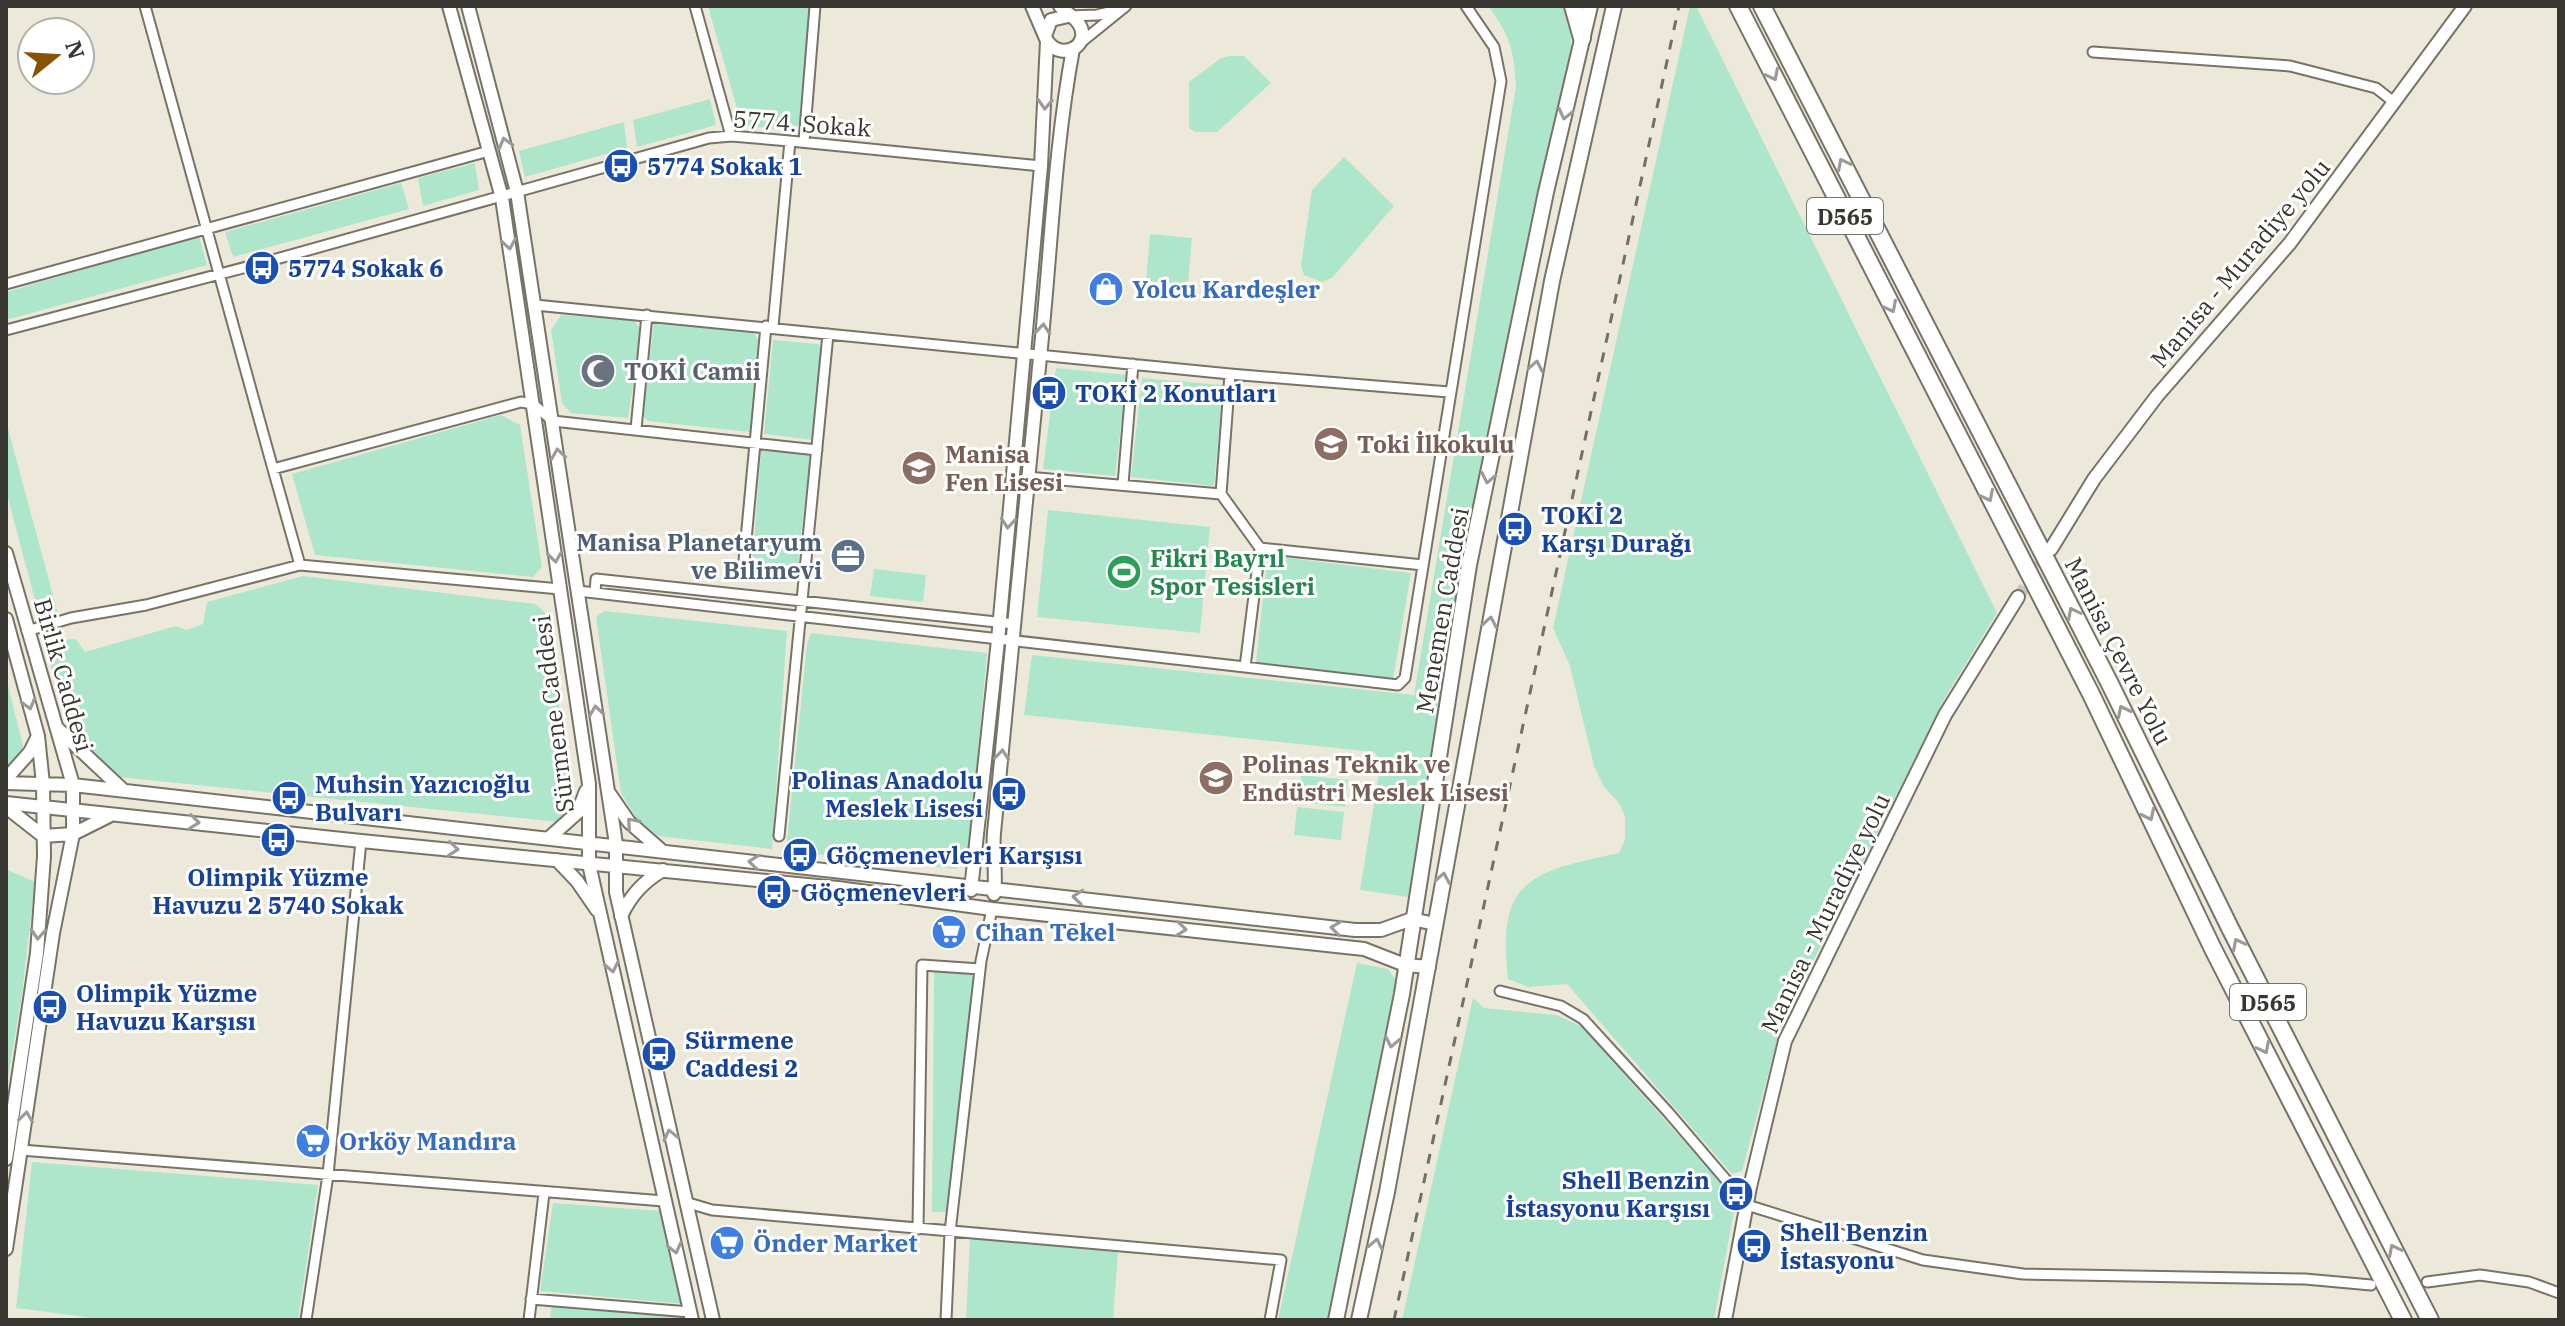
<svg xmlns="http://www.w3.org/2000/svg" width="2565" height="1326" viewBox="0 0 2565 1326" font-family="'IBM Plex Serif',serif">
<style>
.green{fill:#aee6cb}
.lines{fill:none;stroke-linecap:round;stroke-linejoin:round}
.secondary-tunnel{stroke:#c9c5b8;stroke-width:12;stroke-dasharray:12 6;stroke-linecap:butt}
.street-casing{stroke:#777366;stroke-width:13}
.secondary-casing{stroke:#777366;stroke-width:16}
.primary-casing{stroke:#777366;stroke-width:18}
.highway-casing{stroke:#777366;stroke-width:20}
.street{stroke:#fff;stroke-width:9}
.secondary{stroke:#fff;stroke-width:12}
.primary{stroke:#fff;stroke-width:14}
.highway{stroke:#fff;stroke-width:16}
.rail{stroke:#716f67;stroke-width:3;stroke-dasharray:10 10;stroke-linecap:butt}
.oneway{stroke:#9b9a98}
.labels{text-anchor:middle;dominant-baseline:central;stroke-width:6;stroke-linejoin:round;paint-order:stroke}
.shield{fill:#fff;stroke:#73726e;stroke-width:2}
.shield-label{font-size:22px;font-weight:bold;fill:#373630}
.street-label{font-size:24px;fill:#373630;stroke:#fff}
.transit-label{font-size:24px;font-weight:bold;fill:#164399;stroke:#fff;text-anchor:start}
.shop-label{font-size:24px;font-weight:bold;fill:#366cbe;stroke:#fff;text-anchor:start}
.worship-label{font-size:24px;font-weight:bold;fill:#5b616d;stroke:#fff;text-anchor:start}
.education-label{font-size:24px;font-weight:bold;fill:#785e54;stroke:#fff;text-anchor:start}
.service-label{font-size:24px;font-weight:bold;fill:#4e5e75;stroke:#fff;text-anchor:end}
.leisure-label{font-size:24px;font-weight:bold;fill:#27864d;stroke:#fff;text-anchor:start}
</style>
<rect width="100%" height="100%" fill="#ede9da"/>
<path class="green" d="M708,6H810L801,122L793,130L742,126Z
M1488,6H1567L1571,29V56L1500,369L1408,897L1360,890L1381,761L1374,752L1024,715L1032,655L1414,695L1516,86C1514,51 1510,35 1488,6Z
M1690,6H1696L1997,613L1946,696L1782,1023L1742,1171L1732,1174L1567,984L1528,987L1508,979C1496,877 1533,872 1619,853L1625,840V816L1619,803L1604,787L1594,766L1570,666L1553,628Z
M1230,56H1244L1271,83L1217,132H1195L1189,128V82L1221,58Z
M710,99L716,125L637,147L633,120Z
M624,122L627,148L525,177L519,151Z
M1344,157L1394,206L1332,278L1322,282L1304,275L1301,265L1312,190Z
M475,163L479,190L423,206L418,178Z
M401,183L409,209L233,257L225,232Z
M1150,234L1192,238L1188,285L1146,281Z
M199,236L207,265L6,320V292Z
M561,315L633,320L642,330L628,418L571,413L562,403L551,330Z
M654,322L751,330L761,343L750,432L648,421L643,416Z
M773,340L818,344L822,351L814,440L764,434Z
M1056,368L1127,375L1115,476L1043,469Z
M1142,378L1223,385L1214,486L1131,477Z
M501,415L520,425L542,567L533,577L315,555L292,474Z
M6,421L58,614L43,618L39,615L6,491Z
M761,450L810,455L797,573L752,568Z
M1048,510L1210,527L1200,633L1037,617Z
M1273,556L1411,573L1393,680L1256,662L1267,562Z
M874,569L926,575L923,602L870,596Z
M303,576L536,604L545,613L574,798L559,822L118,777L75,736L46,652L58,640L76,639L85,652L176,626L186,630L203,624L207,602Z
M605,611L787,631L772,849L658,836L637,819L621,793L596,617Z
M811,633L987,653L968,859L956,869L786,851L807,644Z
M6,678L23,746L18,760L7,769Z
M1301,775L1348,780L1345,807L1298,802Z
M1297,807L1344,812L1341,840L1294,835Z
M8,870L35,882L22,994L6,1090V873Z
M1357,963L1388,969L1398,983L1334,1320H1278Z
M934,971L976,973L949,1212H932Z
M1473,998L1484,1008L1556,1015L1581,1026L1736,1200L1714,1320H1402Z
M32,1162L318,1185L298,1320H108L16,1308Z
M553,1203L661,1211L684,1304L540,1291Z
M970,1237L1118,1252L1113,1320H966Z
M552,1304L683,1314L684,1320H550Z"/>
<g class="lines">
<path class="secondary-tunnel" d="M2018,597L2048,553"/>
<defs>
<path id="street" d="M145,6L273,469L521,402L533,404L553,421L817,450
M695,6L731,136
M1069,16L1097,15L1118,10
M1079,44L1126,6
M2093,52L2290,66L2376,88L2395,103
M804,142L815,6
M6,284L489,151
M535,305L1230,374L1449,392
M773,327L790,141
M6,330L262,263L709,138L731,136L790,141L1041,166
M636,429L647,315
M1027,477L1221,494L1260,548L1423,565
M1123,484L1133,364
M1221,494L1230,374
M744,561L766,326
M300,565L560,589
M578,591L1245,667L1260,548
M595,593L596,579L1015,624
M27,631L71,618L146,605L300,565L273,469
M1245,667L1398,685L1405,678L1501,81L1494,47L1466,6
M779,836L828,334
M1500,991L1561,1006L1583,1019L1668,1112L1727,1181L1750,1187
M21,1150L664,1201
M685,1202L712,1210L1281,1260L1270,1320
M1747,1205L1923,1260L2023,1274L2305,1279L2371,1285
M918,1229L922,965L980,969
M2427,1282L2480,1275L2529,1282L2559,1293
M531,1299L690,1312
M306,1320L328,1175L361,841
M529,1320L544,1193
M946,1320L950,1232L981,961L992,909"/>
<path id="secondary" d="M449,6L502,198L589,784V864L692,1320
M468,6L517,192L616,844V892L713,1320
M1045,36L1051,20L1068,16
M1047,41C1063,63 1092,44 1079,24C1075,17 1066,13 1060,6
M2051,549L2094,479L2157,396L2290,243L2465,6
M6,553L73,785V834L53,933L6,1249
M6,619L38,736L43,784L44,856L37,953L6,1159
M58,729L123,790
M6,779L30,752L38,736
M6,783L73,785L1355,930H1381L1412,919L1435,924
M609,793L629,822L661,850
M6,803L361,841L838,888L992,909L1364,949L1405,965L1429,967
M6,807L43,836
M73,834L109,816
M43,836L73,834
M549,838L578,812L586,791
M557,860L577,881L597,910
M971,890L998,640L1041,166L1047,41L1032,6
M994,894C997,874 992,853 994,833C1009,674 1024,515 1040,357C1051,254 1054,151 1073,49
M621,916C631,895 643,882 663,870
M1725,1320L1750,1187L1785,1041L1945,715L2018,597"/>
<path id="primary" d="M1336,1320L1402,994L1469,565L1546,192L1590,6
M1359,1320L1387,1192L1552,281L1614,6"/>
<path id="highway" d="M1573,6L1582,38
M1738,6L2091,694L2213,949L2403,1320
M1762,6L2109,682L2230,928L2430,1320"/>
</defs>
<use href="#street" class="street-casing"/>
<use href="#secondary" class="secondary-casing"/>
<use href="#primary" class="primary-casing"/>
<use href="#highway" class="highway-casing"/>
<use href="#street" class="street"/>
<use href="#secondary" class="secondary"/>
<use href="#primary" class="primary"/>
<use href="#highway" class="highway"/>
<path class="rail" d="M1394,1320L1679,6"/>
</g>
<defs><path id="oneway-chevron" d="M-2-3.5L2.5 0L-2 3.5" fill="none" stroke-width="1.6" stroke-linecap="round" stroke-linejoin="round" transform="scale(2)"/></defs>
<g class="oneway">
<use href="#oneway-chevron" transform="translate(1773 75) rotate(63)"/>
<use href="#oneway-chevron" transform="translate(1045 104) rotate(93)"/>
<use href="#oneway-chevron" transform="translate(1565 114) rotate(103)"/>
<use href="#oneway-chevron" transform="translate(505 143) rotate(-105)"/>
<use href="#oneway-chevron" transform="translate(1843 164) rotate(-117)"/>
<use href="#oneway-chevron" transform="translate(509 244) rotate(81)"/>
<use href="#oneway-chevron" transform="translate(1891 307) rotate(63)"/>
<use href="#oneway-chevron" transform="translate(1043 329) rotate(-85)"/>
<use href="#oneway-chevron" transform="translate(1536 366) rotate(-79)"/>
<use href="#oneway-chevron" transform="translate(558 454) rotate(-98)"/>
<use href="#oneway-chevron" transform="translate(1488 478) rotate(102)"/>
<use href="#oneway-chevron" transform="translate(1988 496) rotate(63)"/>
<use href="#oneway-chevron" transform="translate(1008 523) rotate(95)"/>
<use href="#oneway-chevron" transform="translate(555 557) rotate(82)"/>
<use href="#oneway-chevron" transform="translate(2073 613) rotate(-117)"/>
<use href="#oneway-chevron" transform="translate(1490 622) rotate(-80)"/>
<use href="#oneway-chevron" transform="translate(29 704) rotate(75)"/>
<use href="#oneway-chevron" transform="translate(596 711) rotate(-98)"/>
<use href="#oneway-chevron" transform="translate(2123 711) rotate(-116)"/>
<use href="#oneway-chevron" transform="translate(1002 755) rotate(-84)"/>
<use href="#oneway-chevron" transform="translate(2149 815) rotate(64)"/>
<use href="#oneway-chevron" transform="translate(194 822) rotate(6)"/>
<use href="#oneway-chevron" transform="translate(632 823) rotate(-131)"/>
<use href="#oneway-chevron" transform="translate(453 849) rotate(5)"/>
<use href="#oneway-chevron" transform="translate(754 862) rotate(-174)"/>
<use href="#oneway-chevron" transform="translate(1443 878) rotate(-80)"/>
<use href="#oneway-chevron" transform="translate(1078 897) rotate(-174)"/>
<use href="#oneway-chevron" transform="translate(1336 928) rotate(-173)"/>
<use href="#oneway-chevron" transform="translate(1181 929) rotate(6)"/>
<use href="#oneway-chevron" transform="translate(38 934) rotate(94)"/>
<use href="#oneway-chevron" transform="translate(2238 944) rotate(-117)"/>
<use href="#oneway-chevron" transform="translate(612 967) rotate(78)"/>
<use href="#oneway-chevron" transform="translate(1392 1042) rotate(101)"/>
<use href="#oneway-chevron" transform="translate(2264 1048) rotate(63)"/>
<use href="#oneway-chevron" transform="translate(26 1117) rotate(-82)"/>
<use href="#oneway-chevron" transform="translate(670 1135) rotate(-103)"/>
<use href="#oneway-chevron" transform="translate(1376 1244) rotate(-78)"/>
<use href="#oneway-chevron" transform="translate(675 1248) rotate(77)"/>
<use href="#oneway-chevron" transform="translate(2394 1250) rotate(-117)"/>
</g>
<defs>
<symbol id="bus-disc" viewBox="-11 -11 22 22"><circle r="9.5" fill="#1a4fb4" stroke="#fff"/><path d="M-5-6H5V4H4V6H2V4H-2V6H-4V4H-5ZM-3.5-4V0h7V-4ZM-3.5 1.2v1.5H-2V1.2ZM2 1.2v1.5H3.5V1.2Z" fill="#fff"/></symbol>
<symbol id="shop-disc" viewBox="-11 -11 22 22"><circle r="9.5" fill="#3f7fe0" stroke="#fff"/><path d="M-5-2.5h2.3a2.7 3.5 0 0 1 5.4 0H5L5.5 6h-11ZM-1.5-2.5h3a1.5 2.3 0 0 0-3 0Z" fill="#fff"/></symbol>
<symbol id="mosque-disc" viewBox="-11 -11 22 22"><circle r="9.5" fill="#6b7280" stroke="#fff"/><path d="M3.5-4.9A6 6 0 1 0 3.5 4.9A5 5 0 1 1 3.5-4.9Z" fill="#fff"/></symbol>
<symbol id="school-disc" viewBox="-11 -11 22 22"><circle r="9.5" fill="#8d6e63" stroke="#fff"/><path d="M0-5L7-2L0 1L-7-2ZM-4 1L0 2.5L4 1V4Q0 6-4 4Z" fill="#fff"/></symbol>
<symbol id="office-disc" viewBox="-11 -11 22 22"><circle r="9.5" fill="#5c6f8a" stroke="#fff"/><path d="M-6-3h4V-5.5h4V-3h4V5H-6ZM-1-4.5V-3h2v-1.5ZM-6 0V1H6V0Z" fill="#fff"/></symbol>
<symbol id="stadium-disc" viewBox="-11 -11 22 22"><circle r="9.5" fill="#2e9e5b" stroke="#fff"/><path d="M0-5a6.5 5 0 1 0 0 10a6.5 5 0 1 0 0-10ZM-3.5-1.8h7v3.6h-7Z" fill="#fff"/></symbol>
<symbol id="supermarket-disc" viewBox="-11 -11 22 22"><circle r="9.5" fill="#3f7fe0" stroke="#fff"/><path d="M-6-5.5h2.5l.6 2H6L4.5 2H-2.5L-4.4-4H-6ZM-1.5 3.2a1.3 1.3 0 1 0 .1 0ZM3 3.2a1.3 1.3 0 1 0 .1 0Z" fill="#fff"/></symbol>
</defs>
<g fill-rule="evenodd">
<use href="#bus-disc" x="601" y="146" width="40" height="40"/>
<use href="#bus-disc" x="242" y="248" width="40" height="40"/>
<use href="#shop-disc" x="1086" y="269" width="40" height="40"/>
<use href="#mosque-disc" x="578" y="351" width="40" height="40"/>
<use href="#bus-disc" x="1029" y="373" width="40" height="40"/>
<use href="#school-disc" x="1311" y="424" width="40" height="40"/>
<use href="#school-disc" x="899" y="448" width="40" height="40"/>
<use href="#bus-disc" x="1495" y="509" width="40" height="40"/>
<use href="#office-disc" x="828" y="536" width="40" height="40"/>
<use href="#stadium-disc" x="1104" y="552" width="40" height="40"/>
<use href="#school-disc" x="1196" y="758" width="40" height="40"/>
<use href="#bus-disc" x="989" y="774" width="40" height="40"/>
<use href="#bus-disc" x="269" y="778" width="40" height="40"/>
<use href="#bus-disc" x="258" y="820" width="40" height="40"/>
<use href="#bus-disc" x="780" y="835" width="40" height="40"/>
<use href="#bus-disc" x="754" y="872" width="40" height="40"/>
<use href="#supermarket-disc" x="929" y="912" width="40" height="40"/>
<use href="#bus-disc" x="30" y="987" width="40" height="40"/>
<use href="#bus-disc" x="639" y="1034" width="40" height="40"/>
<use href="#supermarket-disc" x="293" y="1121" width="40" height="40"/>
<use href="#bus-disc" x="1716" y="1174" width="40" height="40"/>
<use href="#supermarket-disc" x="707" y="1223" width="40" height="40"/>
<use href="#bus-disc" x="1734" y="1226" width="40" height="40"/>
</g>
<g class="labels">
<g class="shield">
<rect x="1807" y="198" width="76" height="36" rx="6"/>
<rect x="2230" y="984" width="76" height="36" rx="6"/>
</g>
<g class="shield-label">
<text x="1845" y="216">D565</text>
<text x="2268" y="1002">D565</text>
</g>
<g class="street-label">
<text transform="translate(802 123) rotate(4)">5774. Sokak</text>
<text transform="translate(2240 263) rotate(-50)">Manisa - Muradiye yolu</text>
<text transform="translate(1442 610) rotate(-80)">Menemen Caddesi</text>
<text transform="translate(2119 651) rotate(63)">Manisa Çevre Yolu</text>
<text transform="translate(64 675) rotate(74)">Birlik Caddesi</text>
<text transform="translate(553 714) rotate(-97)">Sürmene Caddesi</text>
<text transform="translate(1825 913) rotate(-64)">Manisa - Muradiye yolu</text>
</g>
<g class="transit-label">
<text x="647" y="166">5774 Sokak 1</text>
<text x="288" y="268">5774 Sokak 6</text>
<text x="1075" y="393">TOKİ 2 Konutları</text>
<text x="1541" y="515">TOKİ 2<tspan x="1541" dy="28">Karşı Durağı</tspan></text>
<text x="983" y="780" text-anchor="end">Polinas Anadolu<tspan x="983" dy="28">Meslek Lisesi</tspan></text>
<text x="315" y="784">Muhsin Yazıcıoğlu<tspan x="315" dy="28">Bulvarı</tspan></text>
<text x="826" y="855">Göçmenevleri Karşısı</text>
<text x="278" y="877" text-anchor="middle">Olimpik Yüzme<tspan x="278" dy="28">Havuzu 2 5740 Sokak</tspan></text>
<text x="800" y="892">Göçmenevleri</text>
<text x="76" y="993">Olimpik Yüzme<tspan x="76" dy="28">Havuzu Karşısı</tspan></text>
<text x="685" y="1040">Sürmene<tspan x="685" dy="28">Caddesi 2</tspan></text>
<text x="1710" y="1180" text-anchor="end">Shell Benzin<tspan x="1710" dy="28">İstasyonu Karşısı</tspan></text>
<text x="1780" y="1232">Shell Benzin<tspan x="1780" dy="28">İstasyonu</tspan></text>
</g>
<g class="shop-label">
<text x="1132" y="289">Yolcu Kardeşler</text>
<text x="975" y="932">Cihan Tekel</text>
<text x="339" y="1141">Orköy Mandıra</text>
<text x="753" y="1243">Önder Market</text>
</g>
<g class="worship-label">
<text x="624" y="371">TOKİ Camii</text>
</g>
<g class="education-label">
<text x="1357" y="444">Toki İlkokulu</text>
<text x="945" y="454">Manisa<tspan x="945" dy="28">Fen Lisesi</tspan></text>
<text x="1242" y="764">Polinas Teknik ve<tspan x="1242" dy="28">Endüstri Meslek Lisesi</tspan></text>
</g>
<g class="service-label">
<text x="822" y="542">Manisa Planetaryum<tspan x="822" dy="28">ve Bilimevi</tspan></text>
</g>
<g class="leisure-label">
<text x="1150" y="558">Fikri Bayrıl<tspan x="1150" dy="28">Spor Tesisleri</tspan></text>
</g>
</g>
<rect width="2565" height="1326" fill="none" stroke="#373630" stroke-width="16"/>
<g transform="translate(56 56) rotate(72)"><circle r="38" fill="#ffffff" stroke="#afafac" stroke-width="2"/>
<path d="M0-6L14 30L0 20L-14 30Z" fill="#885300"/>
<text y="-12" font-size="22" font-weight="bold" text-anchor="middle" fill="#373630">N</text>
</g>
</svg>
